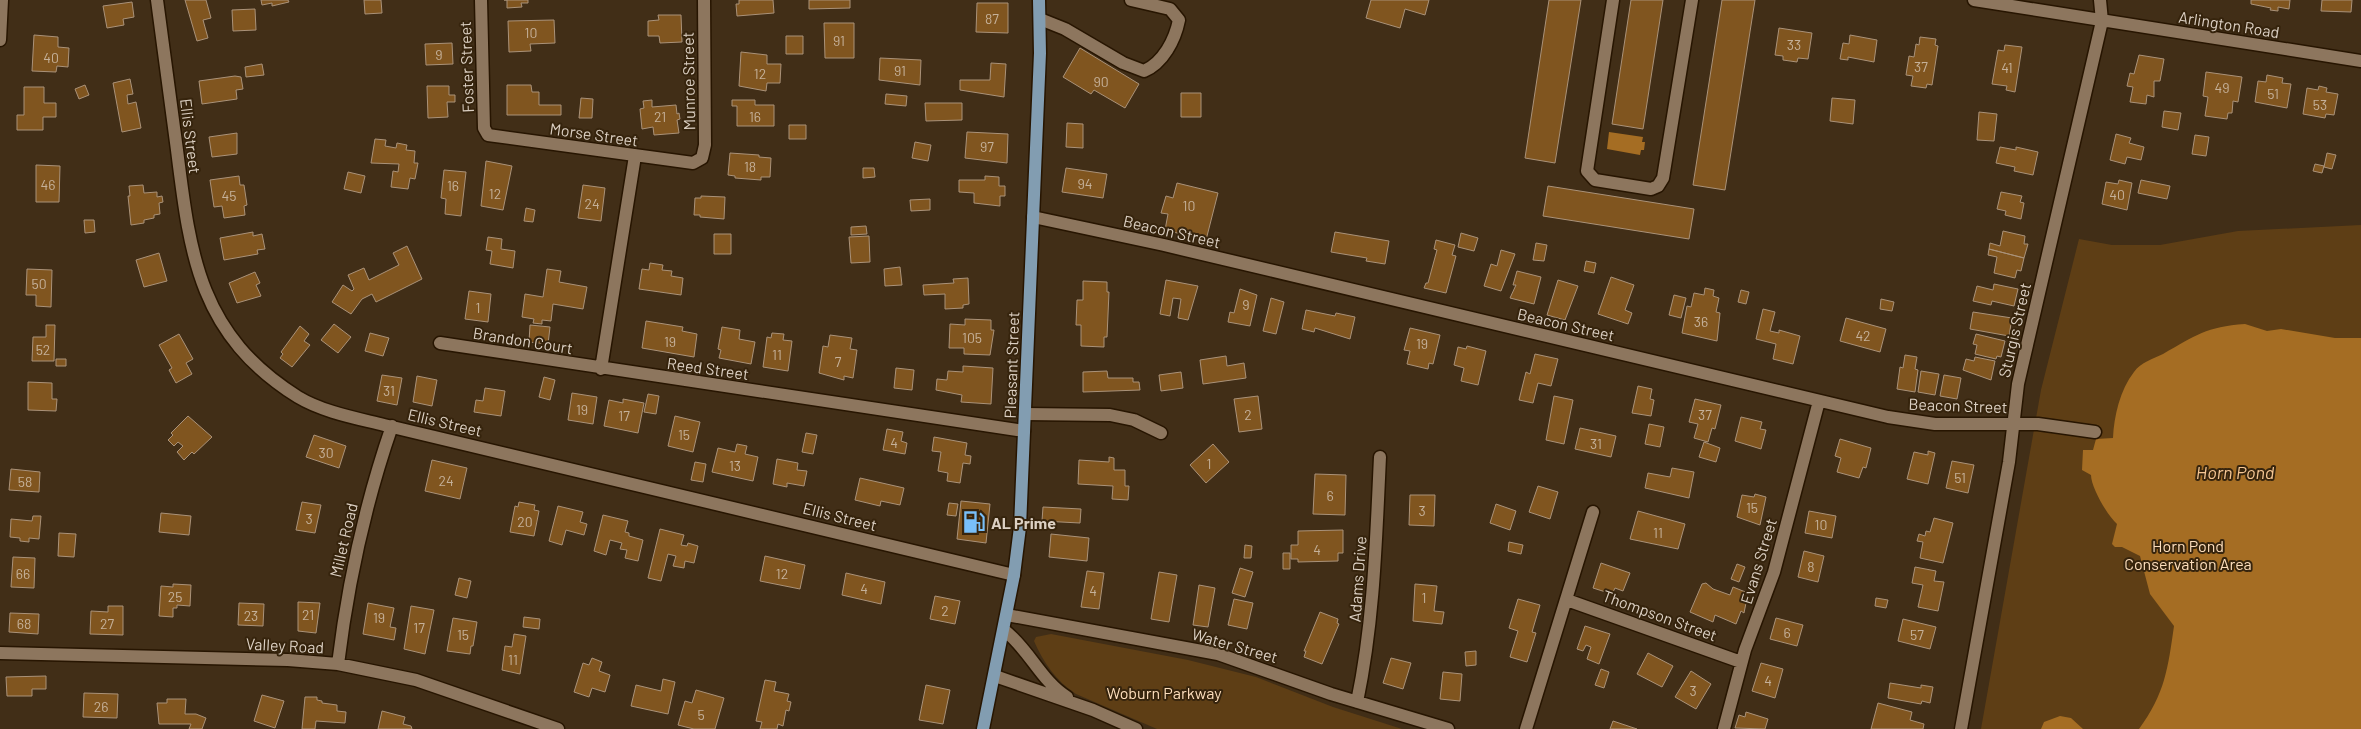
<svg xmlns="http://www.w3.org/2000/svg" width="2361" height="729" viewBox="0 0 2361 729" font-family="Barlow,sans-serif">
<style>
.green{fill:#5e3e15}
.water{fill:#a56d23}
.building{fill:#80551f;stroke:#aa9279}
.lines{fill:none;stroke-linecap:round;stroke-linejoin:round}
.minor-casing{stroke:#271501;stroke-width:15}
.major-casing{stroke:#271501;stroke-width:15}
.minor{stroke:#8d765e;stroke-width:12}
.major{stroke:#829db1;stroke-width:12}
.labels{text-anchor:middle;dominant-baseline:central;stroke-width:4;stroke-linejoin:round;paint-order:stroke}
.number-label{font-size:14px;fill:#c5b19a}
.street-label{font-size:16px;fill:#dcd0c3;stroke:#36240d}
.poi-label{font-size:16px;font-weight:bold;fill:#dcd0c3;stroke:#36240d;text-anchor:start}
.park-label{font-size:16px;fill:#fddebc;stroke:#36240d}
.water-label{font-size:18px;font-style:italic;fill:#f6c794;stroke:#36240d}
</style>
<rect width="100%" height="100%" fill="#412e17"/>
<path class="green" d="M2361,225V729H1981L2041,390L2079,239L2112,245H2160L2238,231Z
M1051,634L1188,660L1256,677L1333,707L1402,729H1157L1076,694C1056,681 1043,662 1034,641L1036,637Z"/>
<path class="water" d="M1609,132L1643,137L1642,142H1645L1644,150H1641L1640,155L1607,149Z
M2245,324L2267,331L2281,329L2335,338H2361V729H2139C2165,694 2168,668 2174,626L2150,594L2140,556L2122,547H2115L2112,544L2117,524C2107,515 2091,487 2091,475L2082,470L2083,450H2093L2096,439L2113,438C2114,416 2120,390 2134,372C2141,362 2153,359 2163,354C2196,335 2206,327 2245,324Z
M2060,716L2071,718L2083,729H2041L2044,722Z"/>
<path class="building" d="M185,0H206L211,18L203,20L208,38L197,41Z
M261,0H288L289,2L272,6V3L262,5Z
M364,0H381L382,13L365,14Z
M504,0H528V3H521L522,7L507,8V0Z
M739,0H773L774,13L737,16L736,4H739Z
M809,0H850V8L809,9Z
M1371,0H1429L1425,15L1405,9L1400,28L1366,18Z
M1549,0H1581L1555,163L1525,158Z
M1631,0H1663L1643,129L1612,124Z
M1722,0H1755L1725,190L1693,185Z
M2251,0H2290L2289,9L2278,7V11L2270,10L2271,8L2251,4Z
M2322,0H2352L2351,12L2321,11Z
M132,2L134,17L123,19L124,25L107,28L103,6Z
M977,3H1008V33L976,32Z
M255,9L256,30L233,31L232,10Z
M658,15H681L682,42L660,43L659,36H648V21L659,20Z
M554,20L555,43L530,44L531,51L509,52L508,21Z
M824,23H854V58H825Z
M1779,28L1812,33L1808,59L1798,58L1797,62L1783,60V56L1775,55Z
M34,35L58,37V47L69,48L68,67L57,66L56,72L32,71Z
M1850,35L1877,40L1874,62L1848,57V60L1840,59L1843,43L1849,44Z
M786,36H803V54H786Z
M1920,37L1936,39L1935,45L1938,46L1932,85L1927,84L1926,88L1911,86L1913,76L1906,75L1909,56L1914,57L1916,44L1919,45Z
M452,43L453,64L426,65L425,44Z
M2005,45L2022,47L2015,92L2006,90L2007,86L1992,84L1998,50L2004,51Z
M1080,48L1139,84L1125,108L1094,90L1091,94L1063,77Z
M741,52L767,55V64H781L780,83H767L766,91L739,86Z
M2139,55L2164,59L2160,81H2154V97L2147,95L2146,104L2130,102L2133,87L2127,86L2130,73L2134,74Z
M880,58L921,60L920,85L879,80Z
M991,63L1006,64L1004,97L960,90V80H990Z
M262,64L264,75L246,77L245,67Z
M2206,72L2242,77L2238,102L2233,101L2232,113H2228L2227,119L2205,116L2208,97L2203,96Z
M2267,75L2283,78L2282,83L2291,84L2287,108L2255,102L2258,81L2266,82Z
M235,76L241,77L243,89L236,90L237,99L202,104L199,81Z
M130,79L133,94L127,95L128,104L136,102L141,128L122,132L113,83Z
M85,85L89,95L79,99L75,89Z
M507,85H531L532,92H539V105H561V115H507Z
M427,86H449V95H455V102H447L448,117L428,118Z
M2319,86L2327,88L2326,92L2338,94L2334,115L2326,114L2325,118L2303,114L2307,88L2318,90Z
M24,87H44V103H56V117H43V130H17V115H24Z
M1181,93H1201V117H1181Z
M886,94L907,96L906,106L885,104Z
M581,98L593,99L592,118H579Z
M1832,98L1855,100L1853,124L1830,121Z
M652,100V107L676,105L677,114L679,113L680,119L677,120L679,133L654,135L653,127L642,129L640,109L644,108L643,101Z
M732,100H755V105H774V126H737V106H732Z
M925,103H962V120L926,121Z
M2164,111L2181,113L2178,130L2162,127Z
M1979,112L1997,114L1994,141L1977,140Z
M1067,123L1083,124V148L1066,147Z
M789,125H806V139H789Z
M967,132L1008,134L1007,163L965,158Z
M237,133V154L212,157L209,137Z
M2116,134L2131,138L2129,143L2144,147L2141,160L2127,157L2125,164L2110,160Z
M2195,135L2209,137L2206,156L2192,154Z
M375,139L386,140L385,146L396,148L397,143L407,145L406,150L415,151L414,163H418L415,179L410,178L408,189L391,187L393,171L398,172L399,164L371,163Z
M915,142L931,145L928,161L912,158Z
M2000,147L2016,150V147L2038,152L2033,175L2014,171L2015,167L1996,163Z
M730,153L759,155V157L771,158L770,177H761V180L735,178V176L728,175Z
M2327,153L2336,155L2332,169L2324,167Z
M486,161L512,166L503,210L481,206Z
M2315,164L2324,166L2322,173L2313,171Z
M36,165L60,166L59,202H36Z
M863,168H874L875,177L863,178Z
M1066,168L1107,174L1103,198L1062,192Z
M444,170L466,172L461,216L445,214L446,199L441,198Z
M348,172L365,176L361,193L344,189Z
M239,176L240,185H244L247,205L244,206L245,215L224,218L222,206L214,207L210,180Z
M985,176L999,177V186H1005V196H1000V206L974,203V193L959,192V180H985Z
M2119,180L2132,183L2127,210L2102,204L2106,182L2118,184Z
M2141,180L2170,186L2167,199L2138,193Z
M1177,183L1218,193L1206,240L1165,230L1168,214L1161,213L1166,196L1173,198Z
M143,185L144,193L157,192V197L162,196L163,202L159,203L160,214L154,215V218L144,220V223L131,225L128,196H130L129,186Z
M583,185L605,188L601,221L578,218Z
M1548,186L1694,209L1689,239L1543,216Z
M2001,192L2022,196L2020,202L2024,203L2021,219L2005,215L2006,211L1997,209Z
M701,196L725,197L724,219L700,217V215H694L695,198H701Z
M930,199V210L911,211L910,200Z
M526,208L535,210L533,222L524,221Z
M84,220H94L95,232L85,233Z
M866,226L867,234L851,235V227Z
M2003,231L2025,236L2024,244H2028L2024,258L1989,249L1990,243L2000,246Z
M253,232V236L262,234L265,249L257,250L258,254L224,260L220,238Z
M1335,232L1389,241L1385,264L1366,261L1367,258L1331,252Z
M1461,233L1478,238L1474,251L1458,247Z
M714,234H731V254H714Z
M869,236L870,262L851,263L849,237Z
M488,237L502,239L501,249L515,251L513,268L490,264L492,251L486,250Z
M1436,240L1455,245L1452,255L1456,256L1446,293L1424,288L1426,283H1428L1437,250L1434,249Z
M1536,243L1547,245L1544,261L1533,260Z
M407,246L422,279L376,302L372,294L362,299L351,314L332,302L343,285L352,291L354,289L348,275L364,268L369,280L399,265L393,253Z
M1989,249L2024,258L2021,271L2017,270L2015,278L1994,273L1997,257L1988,255Z
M1501,250L1515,254L1501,291L1484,286L1491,264L1497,266Z
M159,253L167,281L144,287L136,260Z
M1586,261L1596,263L1594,273L1584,271Z
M650,263L663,265L662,270L672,271L671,276L683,278L681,295L639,289L642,269L649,270Z
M900,267L902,285L885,286L884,269Z
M27,269L52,270L51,307L36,306V295H26Z
M547,269L561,271L559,282L587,287L583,309L553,304L551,321L542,320V324L533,323L534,319L522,317L525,294L543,297Z
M1517,271L1541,277L1534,304L1510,298L1516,285H1513Z
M255,272L260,283L256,285L261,296L237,303L229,283Z
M1611,277L1634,285L1625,310L1632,313L1628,324L1598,314Z
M968,278L969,304L963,305V308L945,309V294L924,295L923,285L954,283L953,279Z
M1166,280L1198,286L1188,320L1178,318L1181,299L1173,298L1170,316L1160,314Z
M1558,280L1578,286L1565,320L1547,315Z
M1083,281L1107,282V292H1109L1107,337H1104V347L1081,346V325H1076L1077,300H1083Z
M1994,284L2018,289L2014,306L1992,301L1991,305L1973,301L1977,286L1993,290Z
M1705,288L1714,290L1713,296L1719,298L1716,312L1720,313L1717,341L1682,333L1687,306L1691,307L1694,293L1704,295Z
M1240,289L1257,295L1250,326L1228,322L1230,312L1234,313Z
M1741,290L1749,292L1746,304L1738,302Z
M469,291L491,294L488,322L465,319Z
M1674,295L1686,298L1681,318L1669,315Z
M1271,298L1284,302L1276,334L1263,331Z
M1881,299L1894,302L1892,311L1880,309Z
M1763,309L1775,312L1770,331L1779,333V330L1800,336L1793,364L1773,359L1776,344L1756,339Z
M1306,310L1335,316L1336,313L1355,317L1350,339L1315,328L1314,332L1302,329Z
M1973,312L2012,318L2009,336L1970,329Z
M1846,318L1886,329L1880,352L1840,341Z
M965,319L991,320V330H994L990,355L964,354V348H949L950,324L965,325Z
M646,321L683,327L682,331L697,334L694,357L642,348Z
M334,324L351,337L338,353L321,340Z
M46,325H55L54,361H32L33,337H46Z
M530,325L550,327L548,344L529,342Z
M300,326L309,334L304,341L310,345L292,367L280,358L283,354L281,352Z
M722,327L740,330L739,339L755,342L751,364L719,358L721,350L718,349Z
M1410,328L1440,335L1433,364L1429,363L1428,369L1407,364L1410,351L1404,350Z
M370,333L389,338L383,356L365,351Z
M772,333L784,334L783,340L792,341L788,371L763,367L767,337L771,338Z
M179,334L193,359L186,363L192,374L176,383L169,370L172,368L159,345Z
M1976,334L2005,341L2001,357L1997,356L1996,359L1975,354L1977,345L1973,344Z
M830,335L852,338L850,349L857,350L853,378L844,376V380L819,373L823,346L828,347Z
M1467,346L1486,351L1478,385L1461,381L1464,368L1454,365L1458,347L1466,349Z
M1535,354L1558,359L1551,386L1538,383L1533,403L1519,400L1526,372L1530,374Z
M1905,355L1917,357L1915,369L1918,370L1915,392L1897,389L1900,367L1903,368Z
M1226,356L1227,366L1244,363L1246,378L1203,384L1200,360Z
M1975,357L1995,361L1991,380L1963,370L1966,359L1974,361Z
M56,359H66V366H56Z
M963,366L993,368L991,404L961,402L962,395L936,390L937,379L947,380L948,371L963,372Z
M896,368L914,370L912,390L894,388Z
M1107,371L1108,378H1133V382H1139L1140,390L1083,392V372Z
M1921,371L1939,374L1935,395L1918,392Z
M1181,372L1183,388L1161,391L1159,375Z
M382,375L402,378L397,405L377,401Z
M1944,375L1961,378L1957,399L1940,396Z
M417,376L437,380L432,406L413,402Z
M544,377L555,380L550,400L539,397Z
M28,382L52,383V399H57L56,411L28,410Z
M1638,386L1652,389L1650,399L1654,400L1651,416L1632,413Z
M485,388L505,391L501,416L474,412L476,400L483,401Z
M572,393L597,397L593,424L568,420Z
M648,394L659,396L656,414L644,412Z
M1258,396L1262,429L1239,432L1234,399Z
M1554,396L1573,400L1564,444L1546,440Z
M623,399L644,403L638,433L604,426L609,400L623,403Z
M1695,399L1721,405L1715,429L1712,428L1708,442L1694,438L1698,424L1689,422Z
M188,416L212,437L194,454L192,452L184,460L177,452L183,446L178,442L174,446L168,440L173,435L171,433Z
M675,416L700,422L693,452L668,446Z
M1741,417L1762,422L1760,429L1766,430L1761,449L1735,441Z
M1649,424L1664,427L1660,447L1645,444Z
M1580,428L1616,436L1611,457L1575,449Z
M887,429L903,432L901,441L907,443L905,454L883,450Z
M806,433L817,435L813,454L802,452Z
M314,435L346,446L339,468L306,457Z
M934,437L967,443L965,455L971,456L970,464L963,463L960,483L947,481L948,473L938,471L941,452L932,451Z
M1840,439L1871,448L1866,468L1863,467L1859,478L1837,472L1841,458L1835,456Z
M1704,442L1720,448L1716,462L1699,457Z
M737,444L747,446L745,454L758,457L753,481L712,472L718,448L735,452Z
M1213,444L1229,462L1206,483L1190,465Z
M1928,451L1935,453L1928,484L1907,479L1914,452L1928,455Z
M1109,457L1114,458V470H1125V486H1129L1128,500L1112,499L1113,486L1078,484L1079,460L1109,462Z
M777,459L798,463L797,470L807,471L804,486L787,483V487L773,484Z
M432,460L467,468L460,499L425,491Z
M1952,461L1974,465L1968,493L1946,488Z
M695,462L706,464L703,482L691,480Z
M1672,468L1694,472L1689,498L1645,488L1648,473L1670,477Z
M11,469L40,472L39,492L9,490Z
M1315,474L1346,475L1345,515L1313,514Z
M860,478L904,488L900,505L881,501L880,506L855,500Z
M1538,486L1558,492L1550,519L1529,512Z
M1755,494L1766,497L1760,525L1737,517L1742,495L1754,497Z
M1410,495H1435L1434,526L1409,525Z
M961,501L990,504L986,543L957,539Z
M302,502L321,505L315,533L296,530Z
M519,502L535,505L534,510L539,511L534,536L510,532L515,506L518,507Z
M949,503L958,504L956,516L947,515Z
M1496,504L1516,511L1510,530L1490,523Z
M558,506L583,512L580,522L587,524L584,535L566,530L562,545L549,541Z
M1043,507L1081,509L1080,523L1042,521Z
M1638,511L1685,524L1678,549L1630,539Z
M1809,511L1836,516L1832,538L1805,533Z
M161,513L191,516L189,535L159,532Z
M603,515L628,521L625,532L629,533V536L643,540L638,561L625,558L627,550L620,549L622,543L610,540L606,555L594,551Z
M33,516H41L39,539L29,538V542L20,541V538L10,537L11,519L32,521Z
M1934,518L1953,523L1943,563L1920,558L1923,542L1917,541L1919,534L1925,536L1926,531L1930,532Z
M660,529L684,535L681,545L687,546L688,543L698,546L694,563L685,561L684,568L673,566L676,556L668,554L661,581L648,578Z
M1343,530V553H1338V561L1298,562V559H1291V545H1298V531Z
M59,533L76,534L74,557L58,556Z
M1051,534L1089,538L1087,561L1049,557Z
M1509,542L1523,545L1521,554L1508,551Z
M1245,545L1252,546L1251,558H1244Z
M1804,551L1824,556L1818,582L1798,577Z
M1283,553H1290V569H1283Z
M765,556L805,565L800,589L760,581Z
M13,557L35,558L34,588L11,587Z
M1601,563L1630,573L1623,591L1615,588L1612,594L1593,588Z
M1737,564L1745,567L1739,582L1731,579Z
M1915,567L1936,571L1934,581L1944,582L1938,611L1918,607L1923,585L1912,583Z
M1240,568L1253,572L1245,597L1232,593Z
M1087,571L1104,573L1099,609L1081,607Z
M1159,572L1177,575L1169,622L1151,619Z
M846,573L885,582L881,604L842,595Z
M459,578L471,581L467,598L455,595Z
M1706,583L1713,589L1730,595L1733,587L1748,593L1744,613L1741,611L1736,624L1715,615L1713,622L1690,612L1702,584Z
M173,584L191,585L190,606L177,605V608H173V617L159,616L161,586L173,587Z
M1415,584L1437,586L1434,611L1444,612L1442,624L1413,621Z
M1199,585L1215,588L1208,627L1193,625Z
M935,596L960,601L955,624L930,619Z
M1876,598L1888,600L1886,608L1875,606Z
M1234,599L1253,603L1247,629L1228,625Z
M1518,599L1540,605L1532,632L1536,633L1527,662L1510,657L1518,631L1509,628Z
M298,602L320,603L316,633L298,631Z
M239,603L264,604L263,626L238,625Z
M368,603L394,608L390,627L396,628L394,640L363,634Z
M108,606H123V635L90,634L91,611L108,612Z
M411,606L434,610L425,654L404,649Z
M1320,612L1338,619L1337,623L1339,624L1322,664L1304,657L1306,651H1304Z
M10,613L39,614L38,634L9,632Z
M524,617L540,619L539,629L523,627Z
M453,618L477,622L473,646H471L470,654L447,651Z
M1776,618L1803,625L1797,646L1770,639Z
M1903,619L1936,627L1930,649L1898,641Z
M1585,626L1610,634L1599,664L1587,659L1591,647L1586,645L1583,651L1577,649Z
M514,634L526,636L520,674L502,670L505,646L512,647Z
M1476,651V665L1466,666L1465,652Z
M1648,653L1673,666L1662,687L1637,674Z
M592,658L602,662L599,671L610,675L605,692L592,688L589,697L574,692L583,663L589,665Z
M1391,658L1411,663L1403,689L1383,683Z
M1761,663L1783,669L1775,698L1752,691Z
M1601,669L1609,672L1604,688L1595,685Z
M1691,671L1711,684L1696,709L1675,697Z
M1443,672L1462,674L1460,701L1440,699Z
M46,676V689H32V696H7L6,677Z
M663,679L675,682L668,714L631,706L636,685L661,691Z
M765,680L776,682L774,691L789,694L787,701L791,702L789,711L786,710L783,726L778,724L777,729H760L762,722L756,721Z
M1890,683L1921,688V685L1933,687L1930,703L1922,701L1921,704L1888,698Z
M926,685L950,690L943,724L919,720Z
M696,690L724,698L715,729H694L678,725L685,701L692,703Z
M84,693L118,694L117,718L83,717Z
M262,695L284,701L275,728L254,721Z
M305,697H317V700L322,701V703L337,705V711L346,712L345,723L316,721L315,729H302Z
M167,699H186L185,714H196L206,718L202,729H189L191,724H159L157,703H167Z
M1878,703L1912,712L1910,720L1924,724L1923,729H1871Z
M382,711L405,717L403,724L411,726L412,729H378Z
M1746,712L1768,719L1765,729L1735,728L1739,715L1745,717Z
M1613,721L1637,729H1610Z"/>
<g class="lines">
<defs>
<path id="minor" d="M157,0C164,50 170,100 177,150C190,255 199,335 298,397C323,412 356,418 384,425L1014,575
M481,0L484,128L488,135L693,163L702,158L705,145L704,0
M1613,0L1587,171L1595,180L1651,189L1658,186L1663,178L1692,0
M1974,0L2361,61
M1040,19L1065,29L1123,63L1144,71C1163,63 1175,40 1179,20L1170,9L1131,0
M0,40L2,0
M1033,217L1164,245L1888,417L1935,424H2038L2095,432
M440,343L1024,431
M601,369L635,156
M1025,414L1110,415L1134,420L1161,433
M1567,600L1741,662
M1007,615L1218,654L1331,694L1448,729
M1004,630C1029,649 1041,681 1067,697
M0,653L288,660L338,664L416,680L558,729
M338,664C348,582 365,504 392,426
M995,676L1093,710L1136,729
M1357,702C1374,621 1376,540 1380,457
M1526,729L1593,512
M1724,729L1745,650L1774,572L1819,401
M1961,729L2009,462L2018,384L2102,21L2100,0"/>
<path id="major" d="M983,729L1014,575L1020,527L1040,53L1039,0"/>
</defs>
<use href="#minor" class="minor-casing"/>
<use href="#major" class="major-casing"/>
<use href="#minor" class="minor"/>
<use href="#major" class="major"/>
</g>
<defs>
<symbol id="fuel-bare" viewBox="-9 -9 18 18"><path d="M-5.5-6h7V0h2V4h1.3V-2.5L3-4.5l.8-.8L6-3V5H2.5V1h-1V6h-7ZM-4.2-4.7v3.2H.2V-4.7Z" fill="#79bff8" stroke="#36240d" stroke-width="2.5" paint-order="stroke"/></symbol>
</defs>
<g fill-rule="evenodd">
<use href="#fuel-bare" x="958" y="506" width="32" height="32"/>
</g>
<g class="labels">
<g class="number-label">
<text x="992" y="18">87</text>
<text x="531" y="32">10</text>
<text x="839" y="40">91</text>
<text x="1794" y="44">33</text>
<text x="439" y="54">9</text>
<text x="51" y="57">40</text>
<text x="1921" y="66">37</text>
<text x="2007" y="67">41</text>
<text x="900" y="70">91</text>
<text x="760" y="73">12</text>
<text x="1101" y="81">90</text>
<text x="2222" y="87">49</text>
<text x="2273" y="93">51</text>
<text x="2320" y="104">53</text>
<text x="660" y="116">21</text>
<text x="755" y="116">16</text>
<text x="987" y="146">97</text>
<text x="750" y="166">18</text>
<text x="1085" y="183">94</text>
<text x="48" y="184">46</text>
<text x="453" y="185">16</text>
<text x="495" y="193">12</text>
<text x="2117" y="194">40</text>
<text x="229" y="195">45</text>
<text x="592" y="203">24</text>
<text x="1189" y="205">10</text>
<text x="39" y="283">50</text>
<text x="1246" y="304">9</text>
<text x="478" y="307">1</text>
<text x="1701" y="321">36</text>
<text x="1863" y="335">42</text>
<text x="972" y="337">105</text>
<text x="670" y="341">19</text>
<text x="1422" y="343">19</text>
<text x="43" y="349">52</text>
<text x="777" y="354">11</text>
<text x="838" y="361">7</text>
<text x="389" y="390">31</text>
<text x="582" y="409">19</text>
<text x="1248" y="414">2</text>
<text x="1705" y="414">37</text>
<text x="624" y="415">17</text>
<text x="684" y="434">15</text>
<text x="894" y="442">4</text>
<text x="1596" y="443">31</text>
<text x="326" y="452">30</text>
<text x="1209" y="463">1</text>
<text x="735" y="465">13</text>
<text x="1960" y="477">51</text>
<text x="446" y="480">24</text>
<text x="25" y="481">58</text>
<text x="1330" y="495">6</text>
<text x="1752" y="507">15</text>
<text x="1422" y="510">3</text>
<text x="309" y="518">3</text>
<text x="525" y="521">20</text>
<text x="1821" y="524">10</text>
<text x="1658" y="532">11</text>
<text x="1317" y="549">4</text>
<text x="1811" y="566">8</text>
<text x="23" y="573">66</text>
<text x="782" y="573">12</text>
<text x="864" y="588">4</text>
<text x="1093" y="590">4</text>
<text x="175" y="596">25</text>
<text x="1424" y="597">1</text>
<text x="945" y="610">2</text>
<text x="308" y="614">21</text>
<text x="251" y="615">23</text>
<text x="379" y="617">19</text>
<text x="24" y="623">68</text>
<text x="107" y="623">27</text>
<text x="419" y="627">17</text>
<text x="1787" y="632">6</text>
<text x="463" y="634">15</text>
<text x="1917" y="634">57</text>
<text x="513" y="659">11</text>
<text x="1768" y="680">4</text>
<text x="1693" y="690">3</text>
<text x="101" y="706">26</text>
<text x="701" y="714">5</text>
</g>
<g class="street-label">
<text transform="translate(2229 24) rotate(9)">Arlington Road</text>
<text transform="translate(466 67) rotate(-92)">Foster Street</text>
<text transform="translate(688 81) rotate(-91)">Munroe Street</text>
<text transform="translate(594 134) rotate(8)">Morse Street</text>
<text transform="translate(191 136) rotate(83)">Ellis Street</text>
<text transform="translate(1172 231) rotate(13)">Beacon Street</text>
<text transform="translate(1566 324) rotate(13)">Beacon Street</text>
<text transform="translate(2014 330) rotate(-77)">Sturgis Street</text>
<text transform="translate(523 340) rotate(9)">Brandon Court</text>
<text transform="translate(1011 365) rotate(-88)">Pleasant Street</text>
<text transform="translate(708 368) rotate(8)">Reed Street</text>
<text transform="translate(1958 405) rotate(2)">Beacon Street</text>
<text transform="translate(445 422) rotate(13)">Ellis Street</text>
<text transform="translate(840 516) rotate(14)">Ellis Street</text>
<text transform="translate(343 540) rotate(-77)">Millet Road</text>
<text transform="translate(1758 561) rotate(-73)">Evans Street</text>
<text transform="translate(1357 579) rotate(-86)">Adams Drive</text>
<text transform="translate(1660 615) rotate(20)">Thompson Street</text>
<text transform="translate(285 645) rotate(3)">Valley Road</text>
<text transform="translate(1235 645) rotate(16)">Water Street</text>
</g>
<g class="poi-label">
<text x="991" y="522">AL Prime</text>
</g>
<g class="park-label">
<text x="2188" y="545">Horn Pond<tspan x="2188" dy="18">Conservation Area</tspan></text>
<text x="1164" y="692">Woburn Parkway</text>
</g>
<g class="water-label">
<text x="2235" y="472">Horn Pond</text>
</g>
</g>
</svg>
